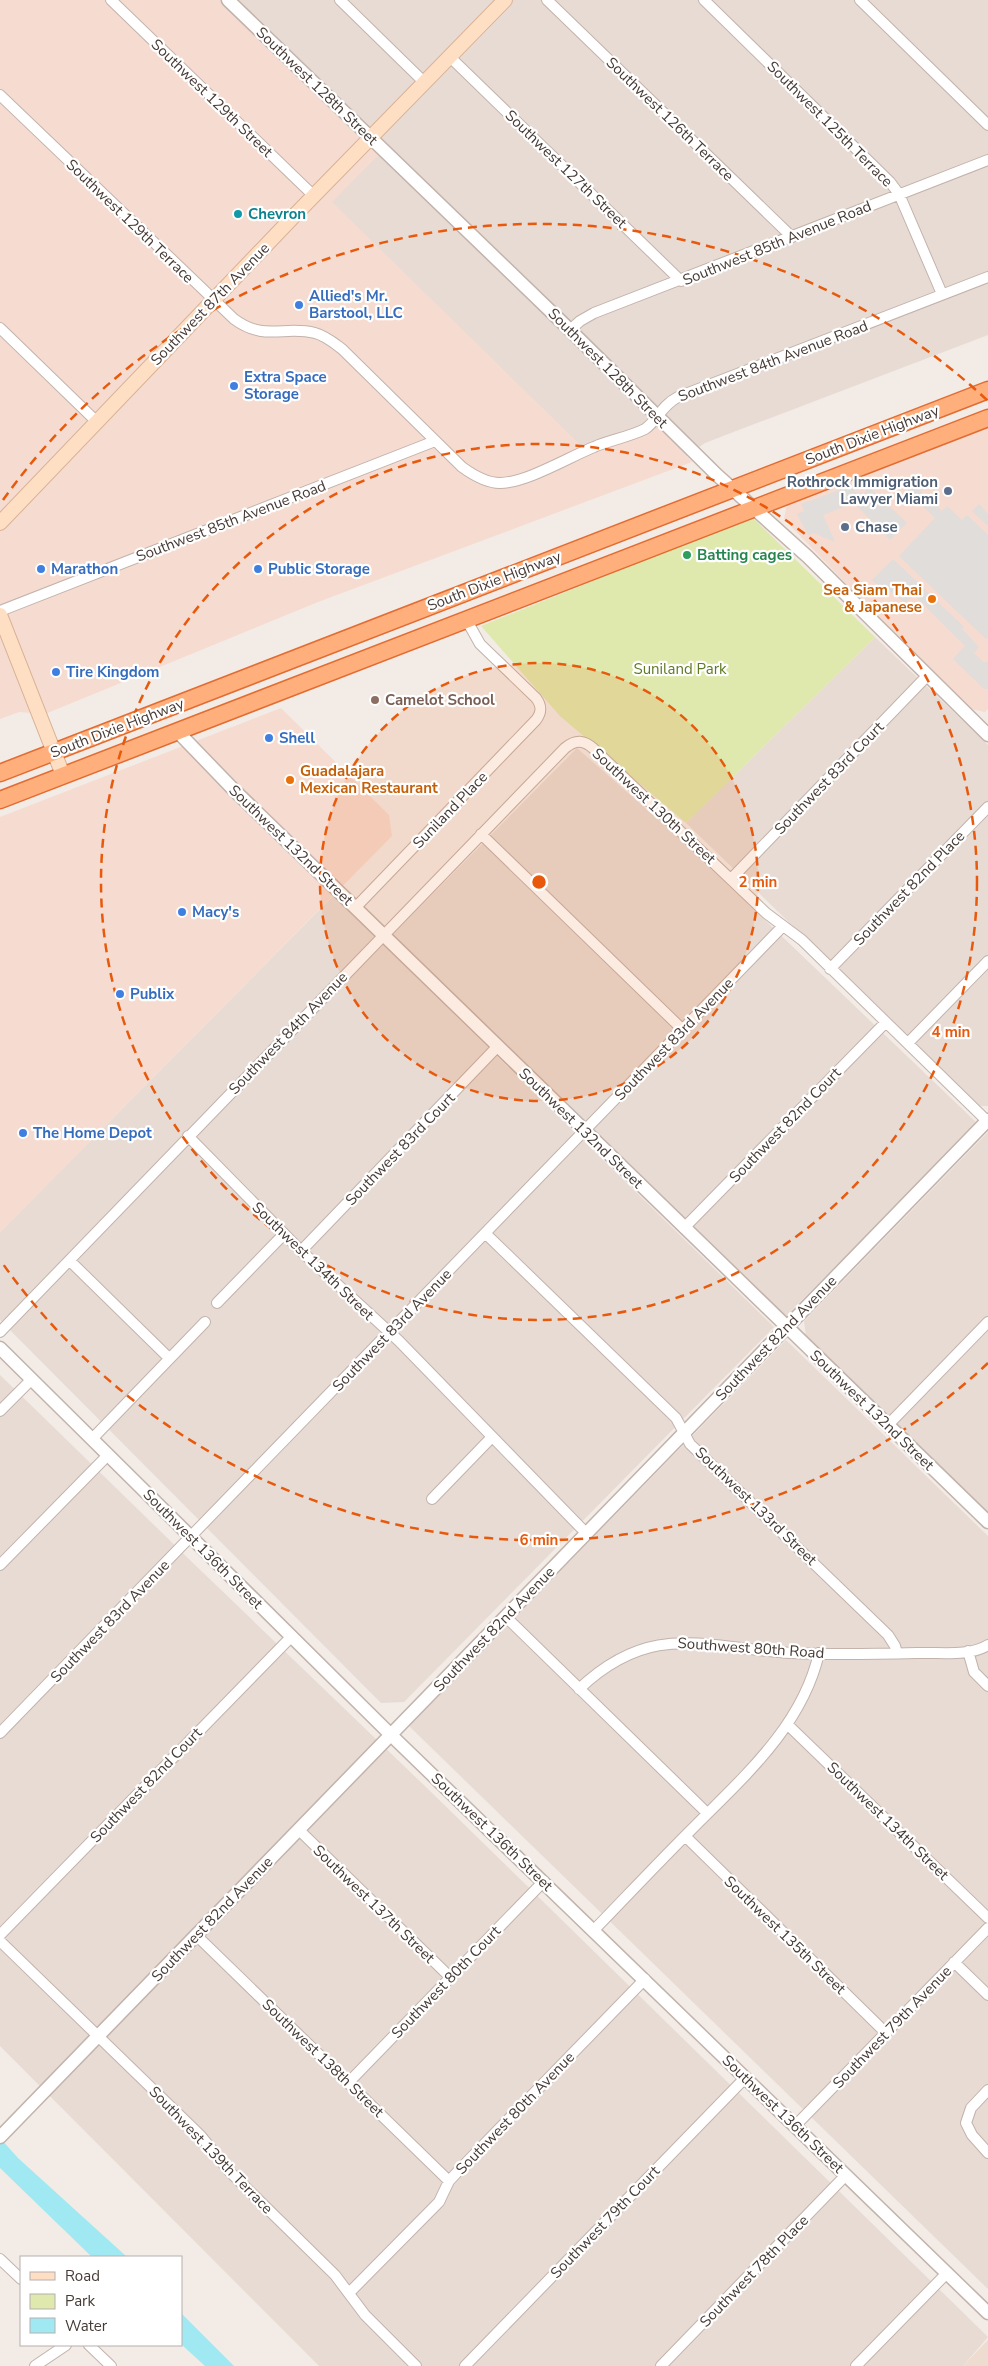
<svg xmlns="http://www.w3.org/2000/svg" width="988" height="2366" viewBox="0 0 988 2366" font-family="'Nunito Sans',sans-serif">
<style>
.residential{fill:#e8dbd4}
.commercial{fill:#f6dbd0}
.education{fill:#eddccf}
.green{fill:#e0e9ad}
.parking{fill:#e1dddb}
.water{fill:#a0e9f2}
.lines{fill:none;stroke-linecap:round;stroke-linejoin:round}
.minor-casing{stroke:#c2b3ab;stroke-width:12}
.tertiary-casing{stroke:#c2b3ab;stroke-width:15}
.secondary-casing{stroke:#d8b296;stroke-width:16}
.trunk-casing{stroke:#e26c31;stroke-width:19}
.minor{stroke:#fff;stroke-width:10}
.tertiary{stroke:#fff;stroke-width:12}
.secondary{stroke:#ffdfc4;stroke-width:14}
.trunk{stroke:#ffaf7c;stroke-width:16}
.ring{fill:none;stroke:#e8590c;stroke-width:2.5;stroke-dasharray:9 6}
.culture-dot{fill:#0f9aa8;stroke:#fff;stroke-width:2}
.shop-dot{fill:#3f7fe0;stroke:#fff;stroke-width:2}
.service-dot{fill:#5c6f8a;stroke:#fff;stroke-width:2}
.leisure-dot{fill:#2e9e5b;stroke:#fff;stroke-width:2}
.food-dot{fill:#e8710a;stroke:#fff;stroke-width:2}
.education-dot{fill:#8d6e63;stroke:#fff;stroke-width:2}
.labels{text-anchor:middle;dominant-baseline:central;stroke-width:4.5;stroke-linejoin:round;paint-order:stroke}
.street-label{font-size:15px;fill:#463a35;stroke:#fff}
.culture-label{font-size:15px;font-weight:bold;fill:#0d838f;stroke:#fff;text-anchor:start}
.shop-label{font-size:15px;font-weight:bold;fill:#366cbe;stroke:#fff;text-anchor:start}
.service-label{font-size:15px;font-weight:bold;fill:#4e5e75;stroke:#fff;text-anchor:end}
.leisure-label{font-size:15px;font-weight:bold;fill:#27864d;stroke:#fff;text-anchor:start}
.food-label{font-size:15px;font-weight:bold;fill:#c56008;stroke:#fff;text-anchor:end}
.park-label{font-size:15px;fill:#5f7a26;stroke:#fff}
.education-label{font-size:15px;font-weight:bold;fill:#785e54;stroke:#fff;text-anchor:start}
.centre{fill:#e8590c;stroke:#fff;stroke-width:2.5}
.ring-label{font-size:15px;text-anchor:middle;font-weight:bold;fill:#e8590c;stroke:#fff;stroke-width:4.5;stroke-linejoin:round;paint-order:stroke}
</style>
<rect width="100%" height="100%" fill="#f3ebe6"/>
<path class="residential" d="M221,0H988V335L723,436L705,443L686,456L659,428L589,454L331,202L380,153Z
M875,637L988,745V1106H980L686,823Z
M577,748L678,837L978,1124L786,1316L391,936Z
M333,896L774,1327L404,1702L381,1703L0,1320V1232Z
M988,1132V1512L806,1337L804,1321Z
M786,1340L988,1536V2289L409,1726Z
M0,1375L193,1563L430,1791L988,2337L963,2366H319L0,2046Z"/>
<path class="commercial" d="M0,0H221L380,153L332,202L589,454L659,428L692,462L318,602L45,714L19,712L0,719Z
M988,425V709L985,712L971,709L911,651L784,519L787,504Z
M281,708L389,815L392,836L0,1232V817Z"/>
<path class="education" d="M988,2340V2366H963Z"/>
<path class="green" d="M752,517L875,637L686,823L560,716L481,626Z"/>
<path class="parking" d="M907,478L942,511L947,506L962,520L967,515L988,535V637L986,639L899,556L935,518L901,485Z
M851,486L855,492L864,493L870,488L907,523L890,540L854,503L823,515L835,542L814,533L808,535L797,514L804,511L801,504Z
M979,504L988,514V526L972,511Z
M893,559L964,627L962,629L979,647L974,653L983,662H988V689H984L953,659L965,646L913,594L905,603L885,587L883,590L872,580Z"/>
<path class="water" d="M0,2138L18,2158L127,2257H92L0,2168Z
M181,2313L234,2366H205L181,2344Z"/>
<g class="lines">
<defs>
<path id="minor" d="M111,0L314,196
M340,0L425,83
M547,0L792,237
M704,0L890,182L899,194L942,294
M860,0L988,125
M450,57L681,281
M0,95L234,319C265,342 284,325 315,333C326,336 334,343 342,349L462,467C473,475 486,483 500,483C526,483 569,457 594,447C610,440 629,437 645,429C656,422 662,405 678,397L988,277
M0,328L97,422
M570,330L580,321L594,313L988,160
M0,611L435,441
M481,834L683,1030
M731,879L927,676
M355,908L536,720C542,712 542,706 536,698L480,644L466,619
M830,969L988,807
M908,1043L988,961
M188,1136L301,1251L399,1341L586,1533
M684,1228L886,1022
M486,1234L676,1418L690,1444L888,1635L895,1646L897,1653
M301,1251L498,1046
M70,1261L169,1358
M217,1303L284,1234
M0,1332L565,748C576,739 584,740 594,749L766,913L802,940L987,1121
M0,1411L31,1380
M887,1426L988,1322
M92,1439L205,1322
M432,1499L492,1437
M0,1565L108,1455
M506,1617L707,1813
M968,1651L974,1672L988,1686
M579,1689C652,1620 704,1648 792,1653C833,1655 876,1654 917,1653C939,1652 969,1657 988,1645
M788,1725L988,1918
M0,1733L783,926
M299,1830L450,1977
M685,1836L886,2033
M594,1930C626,1897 657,1864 689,1832C741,1779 802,1728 819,1653
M0,1935L292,1636
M196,1935L449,2181
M0,1941L201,2136L229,2171L335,2275L365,2315L416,2366
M954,1962L988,1995
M348,2083L544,1881
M988,2090L971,2108L966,2123L972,2135L988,2153
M795,2126L988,1928
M0,2259L21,2279
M349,2293L439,2202L449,2181L463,2166L645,1979
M89,2345L111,2366
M35,2366L66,2345
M465,2366L746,2077
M661,2366L846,2175
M856,2366L947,2273"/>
<path id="tertiary" d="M228,0L570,330L717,475L808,557L988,735
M177,731L232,788L988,1522
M0,1348L391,1735L988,2313
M0,2137L988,1120"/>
<path id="secondary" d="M0,523L294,216L505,0
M0,615L63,775"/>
<path id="trunk" d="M0,773L988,390
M0,800L988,418"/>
</defs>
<use href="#minor" class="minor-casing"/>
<use href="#tertiary" class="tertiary-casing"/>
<use href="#secondary" class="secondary-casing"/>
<use href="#trunk" class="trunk-casing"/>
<use href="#minor" class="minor"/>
<use href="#tertiary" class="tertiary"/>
<use href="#secondary" class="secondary"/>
<use href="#trunk" class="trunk"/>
</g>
<circle cx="539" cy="882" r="219" fill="#e8590c" fill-opacity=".12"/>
<g class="ring">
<circle cx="539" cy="882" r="219"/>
<circle cx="539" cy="882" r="438"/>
<path d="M988 1363A658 658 0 0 1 3 1264M3 500A658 658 0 0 1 988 401"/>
</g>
<circle class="culture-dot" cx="238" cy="214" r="5"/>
<g class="shop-dot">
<circle cx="299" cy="305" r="5"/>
<circle cx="234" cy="386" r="5"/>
<circle cx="41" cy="569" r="5"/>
<circle cx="258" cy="569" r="5"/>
<circle cx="56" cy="672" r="5"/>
<circle cx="269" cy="738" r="5"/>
<circle cx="182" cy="912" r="5"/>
<circle cx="120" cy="994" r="5"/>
<circle cx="23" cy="1133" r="5"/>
</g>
<g class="service-dot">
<circle cx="948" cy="491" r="5"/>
<circle cx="845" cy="527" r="5"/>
</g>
<circle class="leisure-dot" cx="687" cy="555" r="5"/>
<g class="food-dot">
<circle cx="932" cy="599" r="5"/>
<circle cx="290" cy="780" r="5"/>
</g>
<circle class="education-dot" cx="375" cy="700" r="5"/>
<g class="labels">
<g class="street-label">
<text transform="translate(317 86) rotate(44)">Southwest 128th Street</text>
<text transform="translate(212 98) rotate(44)">Southwest 129th Street</text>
<text transform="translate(670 119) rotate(44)">Southwest 126th Terrace</text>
<text transform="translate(830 124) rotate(45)">Southwest 125th Terrace</text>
<text transform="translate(566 169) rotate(44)">Southwest 127th Street</text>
<text transform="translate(130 221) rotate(44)">Southwest 129th Terrace</text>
<text transform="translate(777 243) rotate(-22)">Southwest 85th Avenue Road</text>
<text transform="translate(210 304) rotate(-46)">Southwest 87th Avenue</text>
<text transform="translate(773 361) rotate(-21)">Southwest 84th Avenue Road</text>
<text transform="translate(608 368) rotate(45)">Southwest 128th Street</text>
<text transform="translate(872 435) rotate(-21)">South Dixie Highway</text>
<text transform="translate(231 521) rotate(-21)">Southwest 85th Avenue Road</text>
<text transform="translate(494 581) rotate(-21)">South Dixie Highway</text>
<text transform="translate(117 728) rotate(-21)">South Dixie Highway</text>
<text transform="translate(829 778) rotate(-46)">Southwest 83rd Court</text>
<text transform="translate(654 806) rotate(43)">Southwest 130th Street</text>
<text transform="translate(450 810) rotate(-46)">Suniland Place</text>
<text transform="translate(291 845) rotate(44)">Southwest 132nd Street</text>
<text transform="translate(909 888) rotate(-46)">Southwest 82nd Place</text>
<text transform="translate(288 1033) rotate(-46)">Southwest 84th Avenue</text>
<text transform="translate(674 1039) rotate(-46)">Southwest 83rd Avenue</text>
<text transform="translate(785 1125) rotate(-46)">Southwest 82nd Court</text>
<text transform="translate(581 1128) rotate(44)">Southwest 132nd Street</text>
<text transform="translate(400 1149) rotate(-46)">Southwest 83rd Court</text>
<text transform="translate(313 1261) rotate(44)">Southwest 134th Street</text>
<text transform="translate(392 1330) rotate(-46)">Southwest 83rd Avenue</text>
<text transform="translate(776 1338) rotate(-46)">Southwest 82nd Avenue</text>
<text transform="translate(872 1410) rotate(44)">Southwest 132nd Street</text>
<text transform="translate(756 1506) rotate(44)">Southwest 133rd Street</text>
<text transform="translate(203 1549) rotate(45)">Southwest 136th Street</text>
<text transform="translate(110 1621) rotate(-46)">Southwest 83rd Avenue</text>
<text transform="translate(494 1629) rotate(-46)">Southwest 82nd Avenue</text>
<text transform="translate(751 1648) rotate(4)">Southwest 80th Road</text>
<text transform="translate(146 1785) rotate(-46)">Southwest 82nd Court</text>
<text transform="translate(888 1821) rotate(44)">Southwest 134th Street</text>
<text transform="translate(492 1832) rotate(44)">Southwest 136th Street</text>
<text transform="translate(374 1904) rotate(44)">Southwest 137th Street</text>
<text transform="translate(212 1919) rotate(-46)">Southwest 82nd Avenue</text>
<text transform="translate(785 1935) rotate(44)">Southwest 135th Street</text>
<text transform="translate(446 1982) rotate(-46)">Southwest 80th Court</text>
<text transform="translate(892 2027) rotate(-46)">Southwest 79th Avenue</text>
<text transform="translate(323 2058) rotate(44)">Southwest 138th Street</text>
<text transform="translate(515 2113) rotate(-46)">Southwest 80th Avenue</text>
<text transform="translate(783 2114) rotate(44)">Southwest 136th Street</text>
<text transform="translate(211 2150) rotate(46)">Southwest 139th Terrace</text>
<text transform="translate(605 2222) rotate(-46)">Southwest 79th Court</text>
<text transform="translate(754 2271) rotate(-46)">Southwest 78th Place</text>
</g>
<g class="culture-label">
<text x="248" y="214">Chevron</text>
</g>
<g class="shop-label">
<text x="309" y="296">Allied's Mr.<tspan x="309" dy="17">Barstool, LLC</tspan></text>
<text x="244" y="377">Extra Space<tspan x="244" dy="17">Storage</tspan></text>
<text x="51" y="569">Marathon</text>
<text x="268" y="569">Public Storage</text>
<text x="66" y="672">Tire Kingdom</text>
<text x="279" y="738">Shell</text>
<text x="192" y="912">Macy's</text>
<text x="130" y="994">Publix</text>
<text x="33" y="1133">The Home Depot</text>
</g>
<g class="service-label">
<text x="938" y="482">Rothrock Immigration<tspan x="938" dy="17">Lawyer Miami</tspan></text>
<text x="855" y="527" text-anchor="start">Chase</text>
</g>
<g class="leisure-label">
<text x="697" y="555">Batting cages</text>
</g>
<g class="food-label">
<text x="922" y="590">Sea Siam Thai<tspan x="922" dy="17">&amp; Japanese</tspan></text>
<text x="300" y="771" text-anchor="start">Guadalajara<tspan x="300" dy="17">Mexican Restaurant</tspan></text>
</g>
<g class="park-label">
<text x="680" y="669">Suniland Park</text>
</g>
<g class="education-label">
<text x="385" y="700">Camelot School</text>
</g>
</g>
<circle cx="539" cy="882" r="8" class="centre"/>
<g class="ring-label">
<text x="758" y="887">2 min</text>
<text x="951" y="1037">4 min</text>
<text x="539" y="1545">6 min</text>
</g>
<rect x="20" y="2256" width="162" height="90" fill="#ffffff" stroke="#b5b0ae"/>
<rect x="30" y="2272" width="25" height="8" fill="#ffdfc4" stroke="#b5b0ae"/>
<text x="65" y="2281" font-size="15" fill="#463a35">Road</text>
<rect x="30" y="2294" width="25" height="15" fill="#e0e9ad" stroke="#b5b0ae"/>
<text x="65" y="2306" font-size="15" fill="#463a35">Park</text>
<rect x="30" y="2318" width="25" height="15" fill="#a0e9f2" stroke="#b5b0ae"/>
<text x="65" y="2331" font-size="15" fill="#463a35">Water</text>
</svg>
